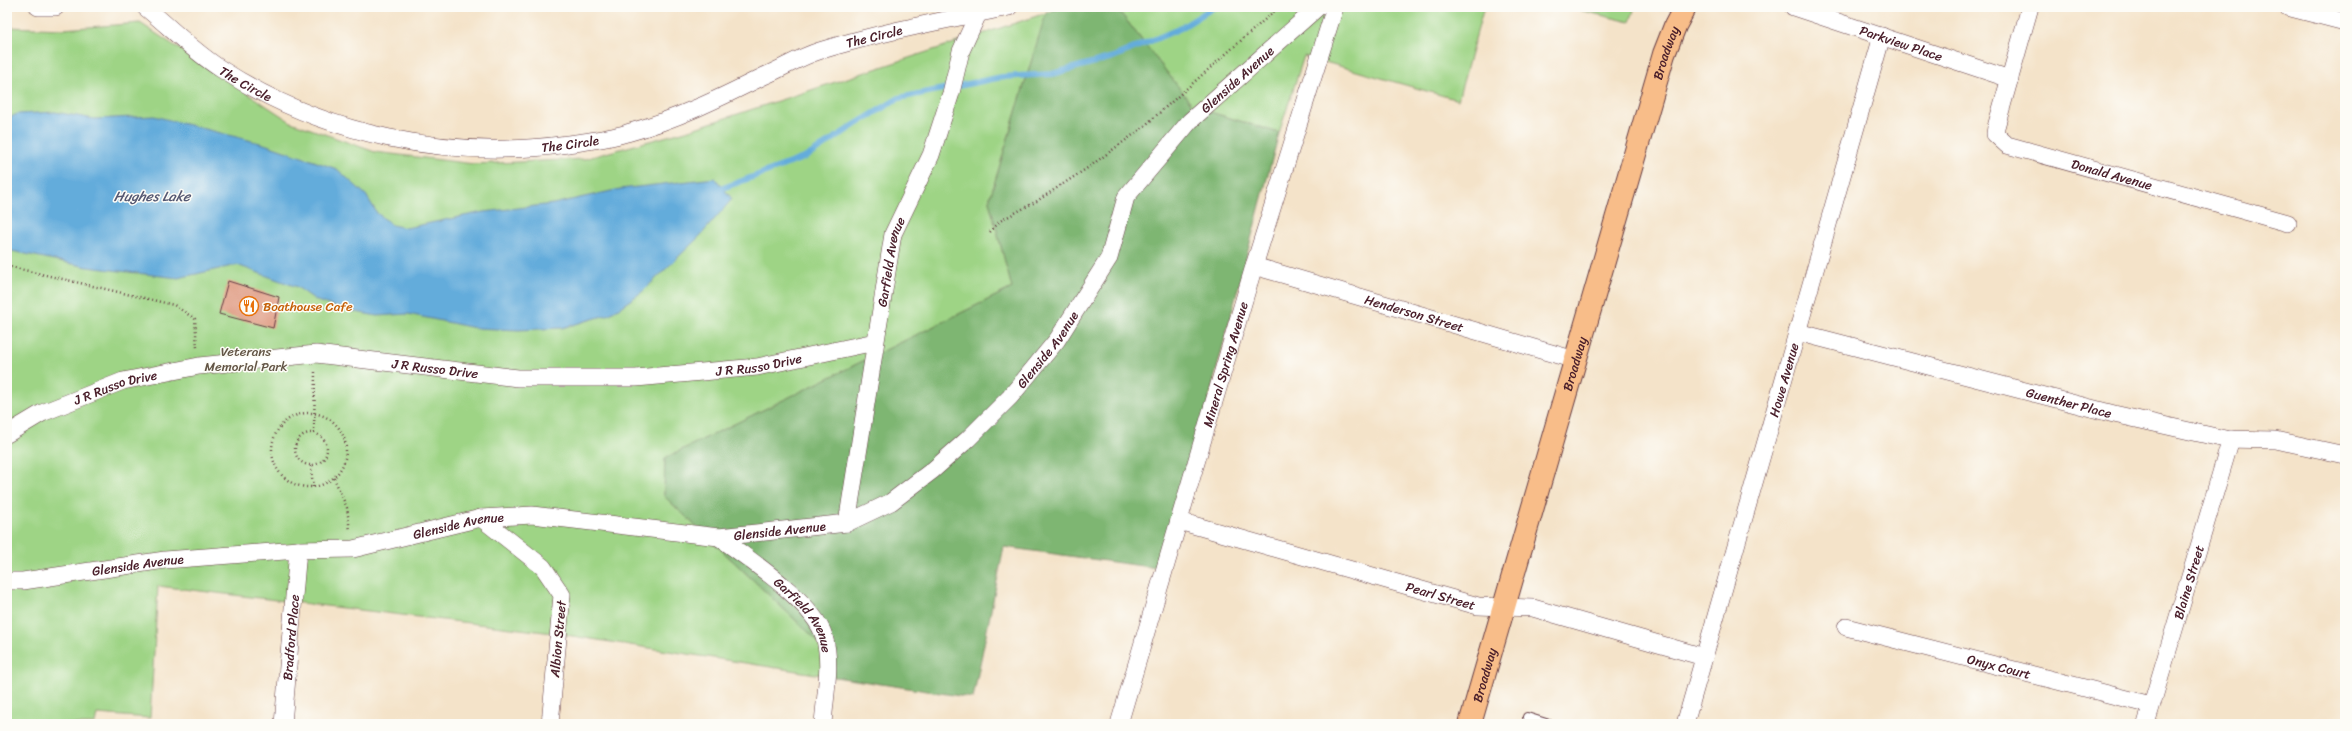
<svg xmlns="http://www.w3.org/2000/svg" width="2352" height="731" viewBox="0 0 2352 731" font-family="Sriracha,sans-serif">
<style>
.green{fill:#9ed485;stroke:#747a58}
.forest{fill:#7eb672;stroke:#646a4e}
.water{fill:#63acdb;stroke:#566683}
.lines{fill:none;stroke-linecap:round;stroke-linejoin:round}
.stream{stroke:#63acdb;stroke-width:6}
.building{fill:#dc8f74}
.service-casing{stroke:#643c43;stroke-width:10}
.minor-casing{stroke:#643c43;stroke-width:18}
.primary-casing{stroke:#643c43;stroke-width:24}
.path{stroke:#643c43;stroke-width:2.5;stroke-dasharray:1 3;stroke-linecap:butt}
.service{stroke:#fff;stroke-width:8}
.minor{stroke:#fff;stroke-width:17}
.primary{stroke:#f8bd89;stroke-width:22}
.labels{text-anchor:middle;dominant-baseline:central;stroke-width:3;stroke-linejoin:round;paint-order:stroke}
.street-label{font-size:13px;fill:#4a1f2b;stroke:#fdfcf7}
.food-label{font-size:13px;fill:#c56008;stroke:#fdfcf7;text-anchor:start}
.park-label{font-size:13px;fill:#635546;stroke:#fdfcf7}
.water-label{font-size:14px;font-style:italic;fill:#545771;stroke:#fdfcf7}
</style>
<rect width="100%" height="100%" fill="#fdfcf7"/>
<filter id="ink" filterUnits="userSpaceOnUse"><feTurbulence type="fractalNoise" baseFrequency=".025" numOctaves="2"/><feDisplacementMap in="SourceGraphic" scale="8" xChannelSelector="R" yChannelSelector="G"/><feConvolveMatrix kernelMatrix="1 2 1 2 8 2 1 2 1" color-interpolation-filters="sRGB"/></filter>
<filter id="wash" filterUnits="userSpaceOnUse"><feTurbulence type="fractalNoise" baseFrequency=".012" numOctaves="4" result="noise"/><feDisplacementMap in="SourceGraphic" scale="16" xChannelSelector="R" yChannelSelector="G"/><feGaussianBlur stdDeviation="0.9" result="paint"/><feColorMatrix in="noise" values="0 0 0 0 0 0 0 0 0 0 0 0 0 0 0 0 0 1.4 0 .05"/><feComposite in="paint" operator="in"/></filter>
<g filter="url(#wash)">
<rect width="100%" height="100%" fill="#f4e3c9"/>
<path class="green" d="M1116,7H1484L1458,100L1304,56L1279,133L1194,107Z
M1566,7H1635L1630,22Z
M1046,13L989,201L1012,288L665,458L664,496L824,647L822,675L553,633L158,586L150,718L97,714L95,724H7V27L63,29L140,23L291,122L375,152L474,164L584,159L686,131Z"/>
<path class="forest" d="M1062,7H1116L1194,107L1279,133L1164,569L1004,547L973,698L822,675L824,647L664,496L665,458L1012,288L989,201L1046,13Z"/>
<path class="water" d="M55,112L94,119L154,116L264,144L337,169L366,195L377,213L392,225L406,228L483,212L553,204L620,189L715,178L732,199L700,236L642,292L610,314L562,328L518,330L475,328L408,314L377,316L345,310L317,301L297,287L237,265L178,278L87,267L7,250V119L17,114Z"/>
<g class="lines">
<path class="stream" d="M723,188L806,157L856,124L899,98L1002,77L1052,74L1113,57L1181,28L1214,7"/>
</g>
<g id="blocks">
<path class="building" d="M228,281L279,297L273,328L219,314Z"/>
</g>
</g>
<g filter="url(#ink)">
<use href="#blocks" fill-opacity="0" stroke="#643c43" stroke-width="1"/>
<g class="lines">
<defs>
<path id="service" d="M1527,717L1549,724"/>
<g id="minor">
<path d="M38,7H56"/>
<path id="s1" d="M145,7C170,27 194,52 221,69C323,135 448,161 568,144C588,141 608,139 627,133C675,120 720,98 764,76C783,68 800,57 819,51C881,32 946,20 1009,7"/>
<path id="s2" d="M1793,7L2010,79"/>
<path id="s3" d="M2030,7L1996,127L1995,134L2007,145L2288,223"/>
<path d="M2287,7L2345,22"/>
<path id="s4" d="M1254,266L1575,360"/>
<path id="s5" d="M1797,332L2114,414L2225,439L2276,440L2345,455"/>
<path id="s6" d="M7,434L42,413L123,381L199,366L316,354L518,378H636L757,367L875,342"/>
<path d="M481,518L543,567L562,595L550,724"/>
<path id="s7" d="M1179,521L1478,606L1533,608L1704,657"/>
<path id="s8" d="M847,523L893,234L931,155L951,93L961,51L978,14"/>
<path id="s9" d="M719,537C748,559 813,601 824,636C832,663 825,696 823,724"/>
<path id="s10" d="M7,581H23L165,560L298,550L353,549L481,518L532,515L719,537L847,523L891,502L933,470L968,439L1010,397L1057,340L1109,258L1126,197L1190,121L1318,7"/>
<path id="s11" d="M1846,627L2151,705"/>
<path id="s12" d="M283,724L298,550"/>
<path id="s13" d="M1119,724L1254,266L1335,7"/>
<path id="s14" d="M1685,724L1882,36"/>
<path id="s15" d="M2146,724L2231,439"/>
</g>
<g id="primary">
<path id="s16" d="M1470,724L1664,54L1675,26L1685,7"/>
</g>
</defs>
<use href="#service" class="service-casing"/>
<use href="#minor" class="minor-casing"/>
<use href="#primary" class="primary-casing"/>
<path class="path" d="M990,232L1000,221L1037,201L1089,167L1141,129L1279,7
M7,266L174,305L195,319L197,348
M272 450a37 37 0 1 1 74 0a37 37 0 1 1-74 0Z
M295 449a16 16 0 1 1 32 0a16 16 0 1 1-32 0Z
M314,433L315,372
M311,466L313,488
M334,478L347,508L350,531"/>
<use href="#service" class="service"/>
<use href="#minor" class="minor"/>
<use href="#primary" class="primary"/>
</g>
</g>
<defs>
<symbol id="restaurant-ring" viewBox="-11 -11 22 22"><circle r="9.5" fill="#fdfcf7" stroke="#e8710a" stroke-width="1.5"/><path d="M-5-6h1v4h1v-4h1v4h1v-4h1v5L-1.5 .5V6h-2V.5L-5-1ZM5-6V6H3V1.5H1.5Q1.5-4 5-6Z" fill="#e8710a"/></symbol>
</defs>
<g fill-rule="evenodd">
<use href="#restaurant-ring" x="238" y="295" width="22" height="22"/>
</g>
<g class="labels">
<g class="street-label">
<text stroke="none"><textPath href="#s1" startOffset="787">The Circle</textPath></text>
<text stroke="none"><textPath href="#s2" startOffset="114">Parkview Place</textPath></text>
<text stroke="none"><textPath href="#s16" startOffset="699">Broadway</textPath></text>
<text stroke="none"><textPath href="#s10" startOffset="1452">Glenside Avenue</textPath></text>
<text stroke="none"><textPath href="#s1" startOffset="127">The Circle</textPath></text>
<text stroke="none"><textPath href="#s1" startOffset="463">The Circle</textPath></text>
<text stroke="none"><textPath href="#s3" startOffset="257">Donald Avenue</textPath></text>
<text stroke="none"><textPath href="#s8" startOffset="265">Garfield Avenue</textPath></text>
<text stroke="none"><textPath href="#s4" startOffset="167">Henderson Street</textPath></text>
<text stroke="none"><textPath href="#s10" startOffset="1116">Glenside Avenue</textPath></text>
<text stroke="none"><textPath href="#s6" startOffset="768">J R Russo Drive</textPath></text>
<text stroke="none"><textPath href="#s16" startOffset="375">Broadway</textPath></text>
<text stroke="none"><textPath href="#s13" startOffset="375">Mineral Spring Avenue</textPath></text>
<text stroke="none"><textPath href="#s6" startOffset="443">J R Russo Drive</textPath></text>
<text stroke="none"><textPath href="#s14" startOffset="358">Howe Avenue</textPath></text>
<text stroke="none"><textPath href="#s6" startOffset="119">J R Russo Drive</textPath></text>
<text stroke="none"><textPath href="#s5" startOffset="281">Guenther Place</textPath></text>
<text stroke="none"><textPath href="#s10" startOffset="456">Glenside Avenue</textPath></text>
<text stroke="none"><textPath href="#s10" startOffset="780">Glenside Avenue</textPath></text>
<text stroke="none"><textPath href="#s10" startOffset="132">Glenside Avenue</textPath></text>
<text stroke="none"><textPath href="#s15" startOffset="148">Blaine Street</textPath></text>
<text stroke="none"><textPath href="#s7" startOffset="272">Pearl Street</textPath></text>
<text stroke="none"><textPath href="#s9" startOffset="117">Garfield Avenue</textPath></text>
<text stroke="none"><textPath href="#s12" startOffset="87">Bradford Place</textPath></text>
<text transform="translate(558 639) rotate(-85)">Albion Street</text>
<text stroke="none"><textPath href="#s11" startOffset="158">Onyx Court</textPath></text>
<text stroke="none"><textPath href="#s16" startOffset="51">Broadway</textPath></text>
</g>
<g class="food-label">
<text x="263" y="306">Boathouse Cafe</text>
</g>
<g class="park-label">
<text x="246" y="351">Veterans<tspan x="246" dy="15">Memorial Park</tspan></text>
</g>
<g class="water-label">
<text x="152" y="196">Hughes Lake</text>
</g>
</g>
<rect width="2352" height="731" fill="none" stroke="#fdfcf7" stroke-width="24"/>
</svg>
